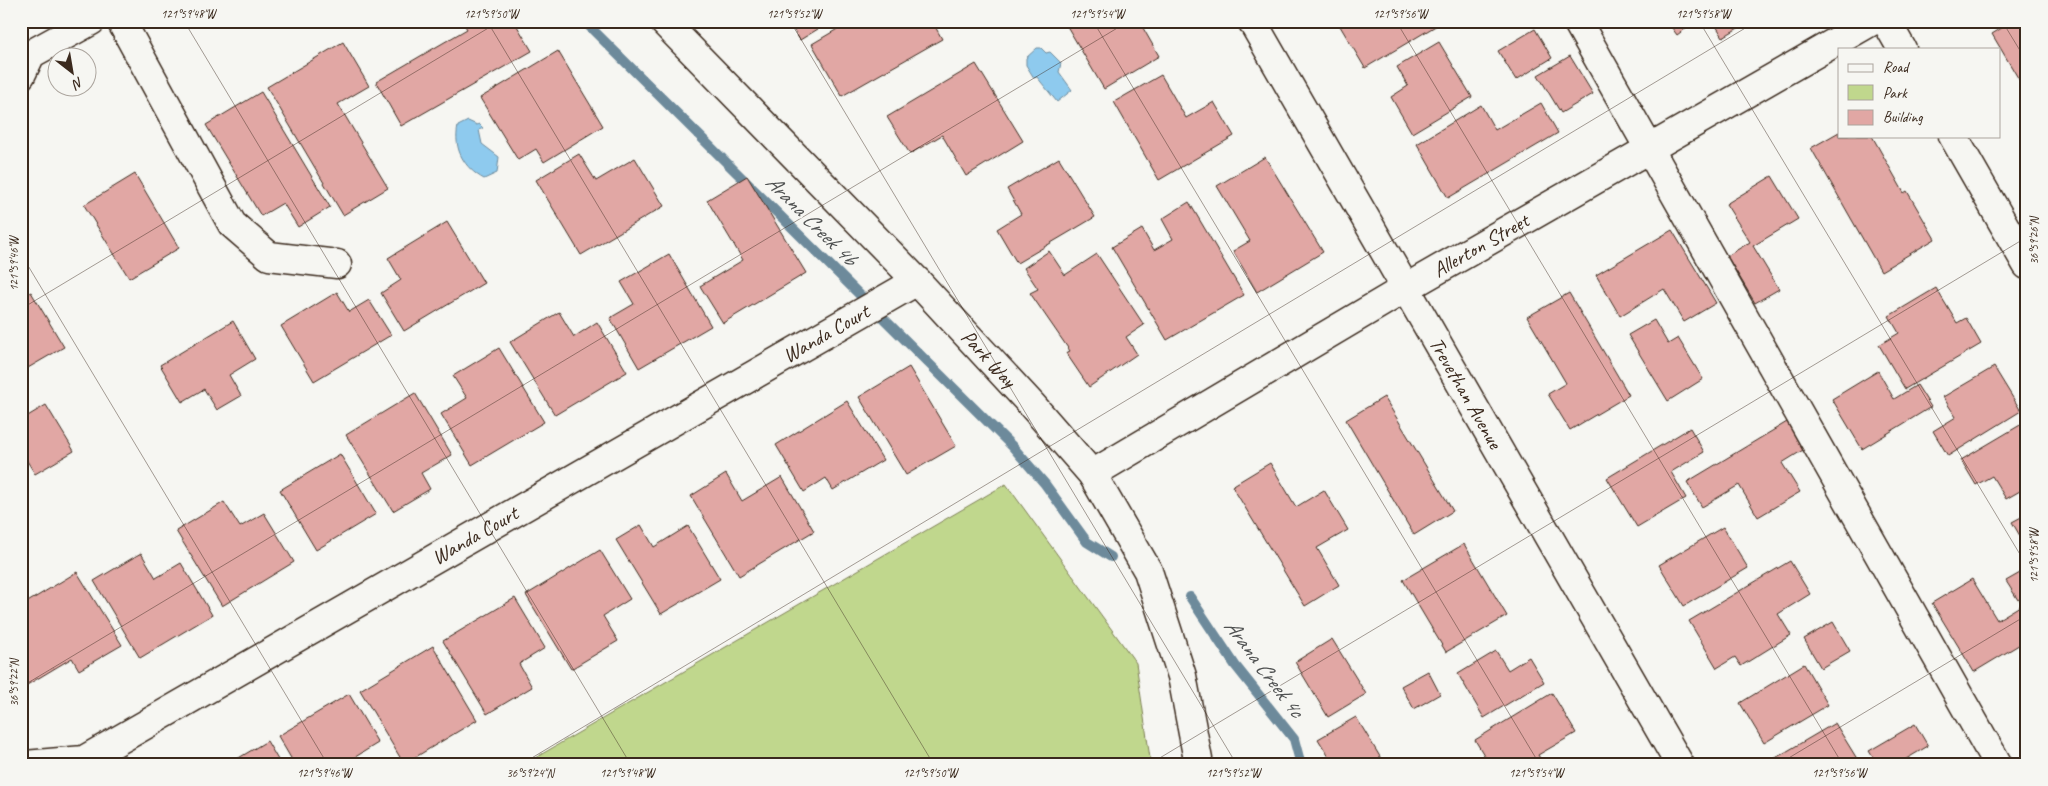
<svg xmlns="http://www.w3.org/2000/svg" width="2048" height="786" viewBox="0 0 2048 786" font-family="Caveat,sans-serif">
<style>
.green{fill:#c0d78d;stroke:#7e8056}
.water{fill:#8ecaee;stroke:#6d8a9b}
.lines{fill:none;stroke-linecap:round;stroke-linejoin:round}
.stream{stroke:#6d8a9b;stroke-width:10}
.building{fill:#e1a7a4;stroke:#3b2a1e}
.minor-casing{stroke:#3b2a1e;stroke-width:31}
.minor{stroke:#f6f6f2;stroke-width:28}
.ticks{fill:none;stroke:#3b2a1e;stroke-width:1;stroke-opacity:0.45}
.labels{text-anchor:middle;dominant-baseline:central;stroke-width:4.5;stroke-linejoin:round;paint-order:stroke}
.street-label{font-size:21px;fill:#3b2a1e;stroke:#f6f6f2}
.water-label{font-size:22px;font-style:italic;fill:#505252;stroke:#f6f6f2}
.neatline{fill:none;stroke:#3b2a1e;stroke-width:2}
.ticks-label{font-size:12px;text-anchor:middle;fill:#3b2a1e}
</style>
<rect width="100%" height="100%" fill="#f6f6f2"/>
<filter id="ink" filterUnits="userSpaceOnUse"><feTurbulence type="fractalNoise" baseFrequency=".02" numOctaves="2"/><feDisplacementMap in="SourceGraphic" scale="10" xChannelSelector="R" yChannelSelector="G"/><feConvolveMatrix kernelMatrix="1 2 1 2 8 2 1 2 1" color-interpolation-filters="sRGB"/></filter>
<g filter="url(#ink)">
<path class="green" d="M1006,484L1136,663L1151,765H523Z"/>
<path class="water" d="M1037,48H1041L1046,53L1050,52L1061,63L1059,72L1072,90L1057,102L1037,77L1034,78L1026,65V58Z
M468,121L477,125L479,124L483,128L479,130L482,144L499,157L497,173L484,179C464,168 453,149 458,126Z"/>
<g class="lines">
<path class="stream" d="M584,21L1012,446L1045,484L1087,542L1111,557
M1190,597L1235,665L1294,739L1301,765"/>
</g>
<path class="building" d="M462,21H514L532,51L401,126L376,82L467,29Z
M788,21H831L800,40Z
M851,21H932L942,39L842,96L812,44Z
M1064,21H1139L1159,56L1104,89Z
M1337,21H1444L1365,68Z
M1667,21H1696L1677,35Z
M1713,21H1744L1745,24L1723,37Z
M2013,21H2027V93L1992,34Z
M1535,29L1552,58L1516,80L1498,51Z
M343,42L369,86L338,104L388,188L343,215L267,87Z
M1439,42L1472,97L1412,133L1391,97L1408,86L1397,67Z
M558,51L603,126L544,162L536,149L518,160L480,98Z
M1570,56L1593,94L1561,113L1538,75Z
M976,64L1023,141L966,176L942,135L910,154L887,117Z
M1161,75L1186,118L1214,102L1234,136L1159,180L1114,102Z
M261,92L330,207L298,227L283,203L261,216L206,125Z
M1541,103L1558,133L1448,198L1417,144L1481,105L1495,130Z
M1839,132V136H1872L1904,193L1907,191L1935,239L1881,271L1811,148Z
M579,154L596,181L635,158L664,206L581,255L536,180Z
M1265,157L1323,252L1257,292L1233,251L1250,241L1217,186Z
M1059,158L1095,217L1017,263L997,229L1021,214L1007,189Z
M135,174L179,248L129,278L84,205Z
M747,176L806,273L723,323L700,286L743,260L707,200Z
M1772,176L1798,219L1753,246L1779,289L1755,303L1727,256L1750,242L1726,204Z
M1189,202L1244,295L1167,340L1112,247L1142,229L1154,250L1173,239L1162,219Z
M447,222L484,283L404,331L381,293L401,280L388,258Z
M1672,230L1716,303L1684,322L1664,289L1620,316L1596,275Z
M1049,251L1065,275L1097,254L1144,325L1126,337L1137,354L1089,387L1066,353L1070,351L1030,293L1038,289L1024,268Z
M669,254L711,326L639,368L610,318L634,304L621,282Z
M1936,288L1957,323L1966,318L1981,344L1905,389L1879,345L1899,333L1889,316Z
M31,292L64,347L21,372V297Z
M337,292L349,312L369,300L391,335L314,381L281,326Z
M1569,293L1629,395L1570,430L1548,394L1566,383L1527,317Z
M559,312L574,337L597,322L627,372L555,415L510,342Z
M1654,320L1668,344L1678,338L1703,379L1668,401L1628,335Z
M233,321L255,359L229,375L241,396L217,410L204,389L182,402L160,365Z
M499,348L544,422L472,465L441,414L467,398L453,376Z
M909,367L956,446L906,475L859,397Z
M1994,367L2021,411L1948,456L1933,431L1956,417L1943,397Z
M1878,371L1894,399L1917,385L1931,407L1862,449L1832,399Z
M415,393L452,455L421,473L430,489L393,511L346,435Z
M1384,397L1453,511L1414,535L1346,420Z
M847,401L883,460L833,490L826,478L804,492L776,445Z
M46,405L74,451L35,474L21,451V420Z
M1792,419L1808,447L1782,463L1800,492L1758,517L1739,485L1702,507L1687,482Z
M2027,421V487L2006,499L1992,476L1976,485L1961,460Z
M1690,428L1704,452L1671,472L1686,498L1637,527L1607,478Z
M340,454L376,514L316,550L280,490Z
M1270,463L1296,507L1324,490L1348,530L1317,548L1339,585L1305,606L1232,486Z
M726,474L742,501L782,477L814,531L739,576L691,496Z
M224,502L240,527L264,513L294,562L222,606L176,531Z
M2027,514V548L2012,522Z
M641,525L654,547L688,526L720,579L661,614L616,540Z
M1723,527L1748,568L1684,606L1659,565Z
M1464,544L1507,616L1446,652L1403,580Z
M600,550L630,599L603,616L618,641L571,669L526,595Z
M141,553L156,578L181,563L212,615L140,658L94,581Z
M1790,561L1810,594L1778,614L1791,635L1741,666L1735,657L1717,668L1689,621Z
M2027,569V594L2018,600L2006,581Z
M77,572L122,645L79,670L72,658L22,688L21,606Z
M1972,579L1997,620L2020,606L2027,616V640L1974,672L1932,603Z
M515,598L545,648L519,664L532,687L487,714L443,641Z
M1833,622L1850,651L1821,668L1804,639Z
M1332,639L1366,694L1328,717L1295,662Z
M433,646L477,720L404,764L360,690Z
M1496,651L1508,670L1529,657L1544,682L1484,718L1458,674Z
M1804,664L1828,705L1764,743L1740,703Z
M1428,671L1440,694L1414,709L1401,686Z
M1552,693L1576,733L1538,755L1544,765H1490L1475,740Z
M349,694L378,743L352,759L356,765H295L278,736Z
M1356,717L1385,765H1316L1329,757L1318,739Z
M1835,723L1859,762L1855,765H1775L1772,760Z
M1915,724L1928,746L1896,765H1878L1869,751Z
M267,741L281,765H227Z"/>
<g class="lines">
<defs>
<g id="minor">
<path d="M121,21L232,224L269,256L337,264"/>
<path id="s1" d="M663,21L917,281L1031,404L1092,474L1148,571L1182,676L1199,765"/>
<path id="s2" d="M1252,21L1680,765"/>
<path d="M1577,21L1998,765"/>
<path d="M1886,21L1902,49"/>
<path d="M21,75L31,54L91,21"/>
<path d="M1953,136L2027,265"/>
<path id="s3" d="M1092,474L1406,288L1872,21"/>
<path id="s4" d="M25,765L84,760L917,281"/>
</g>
</defs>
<use href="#minor" class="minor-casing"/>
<use href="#minor" class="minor"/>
</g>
</g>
<path class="ticks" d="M184,21L631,765M487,21L934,765M790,21L1237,765M1093,21L1540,765M1396,21L1843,765M1699,21L2027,566M2002,21L2027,62M21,254L328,765M21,309L500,21M21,687L1129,21M21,758L25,765M520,765L1757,21M1148,765L2027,237M1777,765L2027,615"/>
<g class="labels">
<g class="street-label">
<text stroke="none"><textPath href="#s3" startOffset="451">Allerton Street</textPath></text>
<text stroke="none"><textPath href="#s4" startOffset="915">Wanda Court</textPath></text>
<text stroke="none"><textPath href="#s1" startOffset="469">Park Way</textPath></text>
<text stroke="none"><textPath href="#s2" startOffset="429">Trevethan Avenue</textPath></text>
<text stroke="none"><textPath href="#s4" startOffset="510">Wanda Court</textPath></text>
</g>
<g class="water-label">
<text transform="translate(811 220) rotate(45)">Arana Creek 4b</text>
<text transform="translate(1264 668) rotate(53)">Arana Creek 4c</text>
</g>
</g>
<rect width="2048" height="786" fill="none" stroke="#f6f6f2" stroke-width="55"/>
<rect x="1838" y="48" width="162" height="90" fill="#f6f6f2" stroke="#aba49d"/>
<rect x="1848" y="64" width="25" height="8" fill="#f6f6f2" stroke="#aba49d"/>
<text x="1883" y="72" font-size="15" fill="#3b2a1e">Road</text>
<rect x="1848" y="85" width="25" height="15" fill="#c0d78d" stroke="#aba49d"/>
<text x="1883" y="98" font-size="15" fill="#3b2a1e">Park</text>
<rect x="1848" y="110" width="25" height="15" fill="#e1a7a4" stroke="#aba49d"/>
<text x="1883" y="122" font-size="15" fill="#3b2a1e">Building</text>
<g transform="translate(72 72) rotate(149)"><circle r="24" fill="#f6f6f2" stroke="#aba49d"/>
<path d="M0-4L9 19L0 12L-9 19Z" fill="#3b2a1e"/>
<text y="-8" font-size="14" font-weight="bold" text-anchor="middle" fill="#3b2a1e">N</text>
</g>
<rect x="28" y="28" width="1992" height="730" class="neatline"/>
<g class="ticks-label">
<text x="188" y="18">121°59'48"W</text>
<text x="491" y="18">121°59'50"W</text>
<text x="794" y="18">121°59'52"W</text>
<text x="1097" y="18">121°59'54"W</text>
<text x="1400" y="18">121°59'56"W</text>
<text x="1703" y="18">121°59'58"W</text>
<text transform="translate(2034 241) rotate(-90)" y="4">36°59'26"N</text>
<text transform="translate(14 264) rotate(-90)" y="4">121°59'46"W</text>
<text transform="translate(2034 556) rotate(-90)" y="4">121°59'58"W</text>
<text transform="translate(14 683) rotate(-90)" y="4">36°59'22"N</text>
<text x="324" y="777">121°59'46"W</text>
<text x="530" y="777">36°59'24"N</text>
<text x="627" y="777">121°59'48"W</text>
<text x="930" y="777">121°59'50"W</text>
<text x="1233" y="777">121°59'52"W</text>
<text x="1536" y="777">121°59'54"W</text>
<text x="1839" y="777">121°59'56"W</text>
</g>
</svg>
